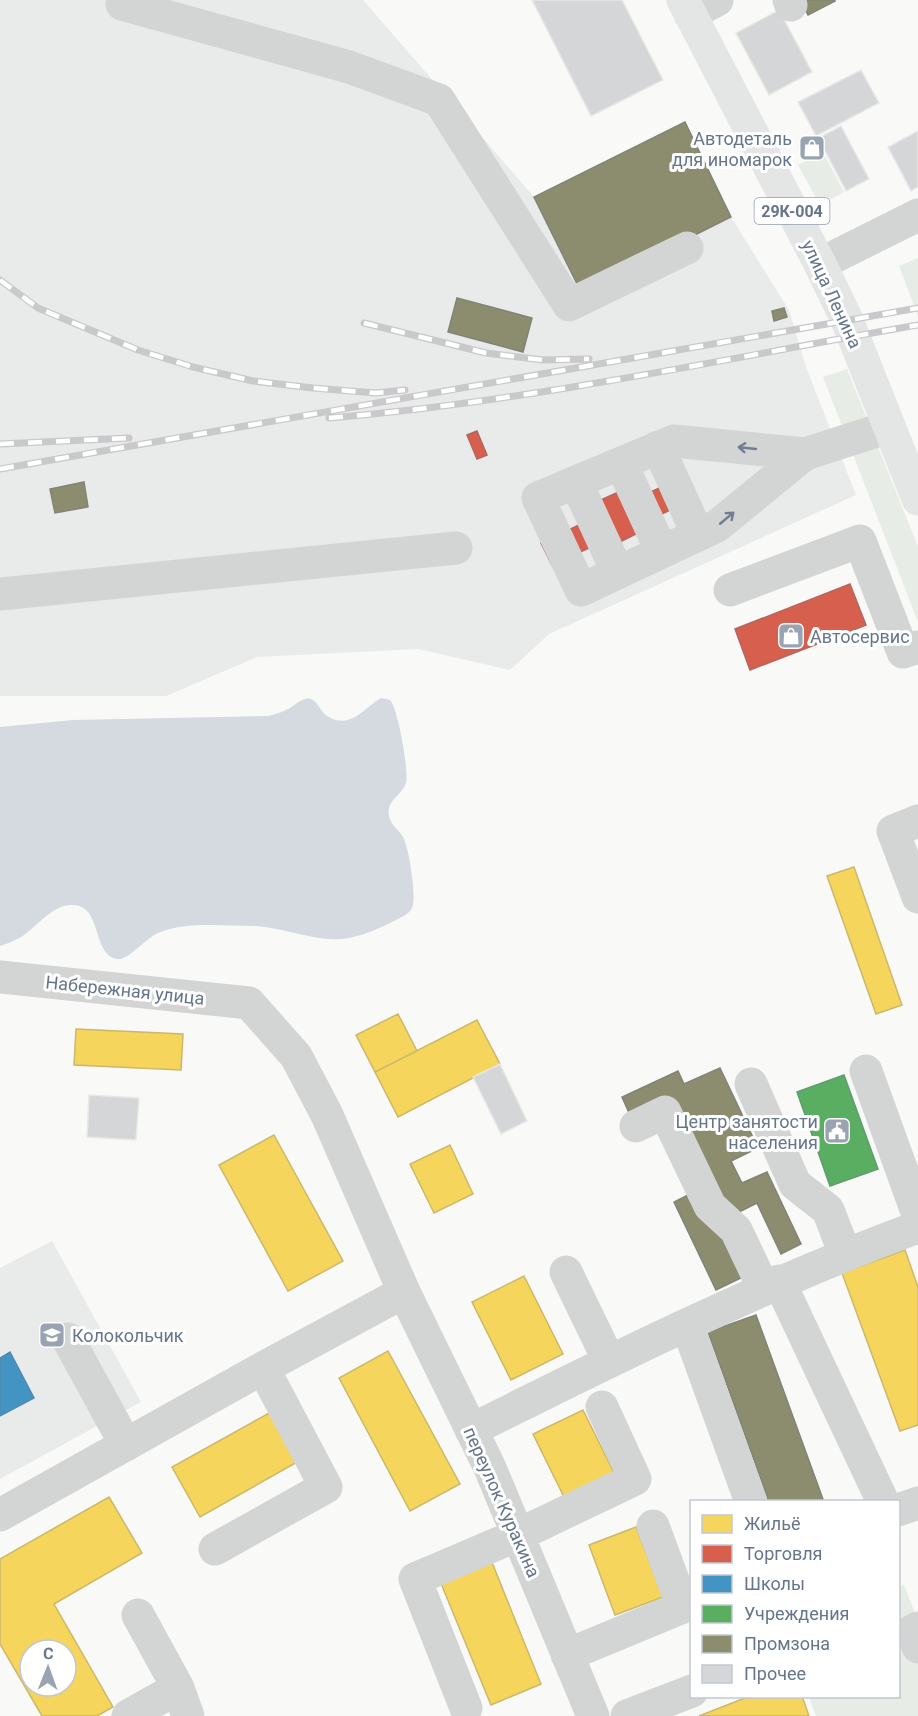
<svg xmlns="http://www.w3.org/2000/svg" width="918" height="1716" viewBox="0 0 918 1716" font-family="Roboto,sans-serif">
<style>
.built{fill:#e9eaea}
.green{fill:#e8ece6}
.water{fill:#d4dadf}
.homes{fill:#f6d55c;stroke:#cbb86a;stroke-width:1.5;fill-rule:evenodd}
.shops{fill:#d6604d;stroke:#b46660;stroke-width:1.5}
.schools{fill:#4393c3;stroke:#4e8ab2;stroke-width:1.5}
.public{fill:#5aae61;stroke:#5e9d6e;stroke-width:1.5}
.industry{fill:#8c8c6e;stroke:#818577;stroke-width:1.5}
.building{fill:#d5d6d7;stroke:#e8e8e8;stroke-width:1.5}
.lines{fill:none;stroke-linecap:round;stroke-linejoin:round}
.minor{stroke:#d3d4d4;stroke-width:33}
.major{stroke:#e4e5e5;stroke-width:33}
.rail-casing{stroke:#c9c9cc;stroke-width:7}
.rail{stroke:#fff;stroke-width:4.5;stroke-dasharray:14;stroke-linecap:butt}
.oneway{stroke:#717e92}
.labels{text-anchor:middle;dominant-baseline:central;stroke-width:6;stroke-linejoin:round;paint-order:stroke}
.shield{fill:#fff;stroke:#949eae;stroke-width:1.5}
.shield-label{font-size:16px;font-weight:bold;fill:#66758b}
.poi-label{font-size:18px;fill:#66758b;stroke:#fff;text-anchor:end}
.street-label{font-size:18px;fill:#66758b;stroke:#fff}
</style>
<rect width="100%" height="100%" fill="#f9f9f8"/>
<path class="built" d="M0,0H363L534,197L685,122L731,217L789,310L806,367L856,495L549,634L510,670L418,649L257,657L166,696H0Z
M52,1241L141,1402L0,1479V1268Z"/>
<path class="green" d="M823,152L844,192L820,205L798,165Z
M918,258V316L899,266Z
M847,369L918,547V622L823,377Z
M904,1585L918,1621V1716H816L809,1697L898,1696L899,1587Z"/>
<path class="water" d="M381,698L390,700C398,708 409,771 406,783C403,792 394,797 390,805C388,810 388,814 390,819C392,826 399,830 403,837C409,848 417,898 412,908C409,915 397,919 390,923C372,932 349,941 329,939C303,937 278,927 253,926C222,926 187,921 158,933C146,938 128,961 117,959C91,954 103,902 70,905C51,906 36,928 21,937C14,941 7,944 0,946V727L73,720L268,716C275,714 280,713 286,710C294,707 302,696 311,699C318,702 321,712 327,716C350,731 365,707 381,698Z"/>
<path class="homes" d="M854,867L902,1005L876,1014L827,876Z
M398,1014L417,1051L375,1072L356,1035Z
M477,1020L500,1064L398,1117L375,1072Z
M76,1029L183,1034L181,1070L74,1065Z
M274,1135L343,1261L288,1291L219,1165Z
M450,1145L473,1194L434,1213L410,1164Z
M905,1250L918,1287V1425L900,1431L842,1273Z
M524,1276L563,1354L511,1380L472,1302Z
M388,1351L460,1484L410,1511L339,1378Z
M583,1410L617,1479L567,1503L533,1434Z
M271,1412L299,1461L200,1517L172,1467Z
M109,1497L142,1553L54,1604L113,1707L97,1716H42L0,1644V1559ZM30,1650H66V1686H30Z
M636,1527L663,1597L615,1615L589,1545Z
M491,1560L541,1684L491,1705L440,1581Z
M750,1696H802L809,1716H699Z"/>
<path class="shops" d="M477,431L487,455L477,459L467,435Z
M683,477L693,499L637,526L640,532L618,543L615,536L552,565L541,543L602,514L596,502L623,490L629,502Z
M850,584L866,625L750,670L735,629Z"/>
<path class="schools" d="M10,1352L34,1398L0,1416V1358Z"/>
<path class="public" d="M844,1075L878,1169L830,1186L797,1092Z"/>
<path class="industry" d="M800,0H835V1L808,15Z
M685,122L731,217L581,292L534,197Z
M457,298L532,318L523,352L448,332Z
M784,308L787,317L774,321L772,311Z
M84,482L88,507L55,513L50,489Z
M720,1068L758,1148L731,1161L742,1183L767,1172L801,1244L781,1254L757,1203L731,1216L669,1098L630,1115L622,1097L678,1071L684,1084Z
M688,1195L699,1218L705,1215L717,1228L741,1278L716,1290L674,1202Z
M756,1315L824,1502H769L708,1332Z"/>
<path class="building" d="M532,0H622L663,80L591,116Z
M779,10L812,72L769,95L736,33Z
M861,70L879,103L816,136L798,102Z
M841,126L869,179L846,191L824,149L815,154L809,143Z
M918,131V187L911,191L888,147Z
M500,1064L527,1121L501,1134L473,1077Z
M89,1095L139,1098L136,1140L87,1137Z"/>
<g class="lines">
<path class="minor" d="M789,0L791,5
M122,4L349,67L439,100L569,305L687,248
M690,14L717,0
M820,264L918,215
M658,447L698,535
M805,454L717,526L581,590L538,498L674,441L805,454L889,427
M621,463L662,552
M576,482L618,573
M730,590L860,541L903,652L918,647
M0,594L456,548
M918,821L893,831L918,897
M0,977L249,1003L296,1056L327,1115L404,1292L490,1468L593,1716
M866,1071L918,1215
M751,1084L795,1184L828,1210L845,1254
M636,1126L665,1112L710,1206L736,1230L764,1289
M566,1272L609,1361
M779,1281L883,1502
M687,1325L751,1502
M68,1339L126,1445
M471,1430C617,1357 764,1284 918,1227
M898,1510L918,1503
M0,1515L263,1368L404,1292
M215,1549L326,1487L263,1368
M138,1615L178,1688
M918,1628L912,1631L918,1647
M567,1655L683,1607L653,1526
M466,1708L415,1579L518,1535L635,1479L602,1407
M128,1716L178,1688L188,1716
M627,1716L692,1691"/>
<path class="major" d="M683,0L820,264L847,320L918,499"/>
<defs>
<path id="rail" d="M0,280L38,308L138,350L193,367L253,381L313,388L376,393L405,390
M364,323L486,353L543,360L589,359
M329,418C527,402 722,359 918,325
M0,444L129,438
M0,469L918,308"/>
</defs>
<use href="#rail" class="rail-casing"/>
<use href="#rail" class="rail"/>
</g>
<defs><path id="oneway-shaft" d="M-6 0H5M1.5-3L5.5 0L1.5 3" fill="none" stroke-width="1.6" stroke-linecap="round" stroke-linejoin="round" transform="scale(1.5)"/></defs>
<g class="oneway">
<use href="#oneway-shaft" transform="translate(747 448) rotate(-174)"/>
<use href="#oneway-shaft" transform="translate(727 518) rotate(-40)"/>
</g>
<defs>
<symbol id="shop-square" viewBox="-11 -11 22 22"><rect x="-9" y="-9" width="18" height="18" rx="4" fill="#99a3b1" stroke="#fff"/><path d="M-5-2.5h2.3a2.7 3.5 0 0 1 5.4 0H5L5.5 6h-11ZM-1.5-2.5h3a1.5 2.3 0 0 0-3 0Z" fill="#fff"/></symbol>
<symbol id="civic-square" viewBox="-11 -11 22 22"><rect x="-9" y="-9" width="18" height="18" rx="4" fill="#99a3b1" stroke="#fff"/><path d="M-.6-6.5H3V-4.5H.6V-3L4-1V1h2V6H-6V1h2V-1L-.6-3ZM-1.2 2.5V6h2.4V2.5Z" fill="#fff"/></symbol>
<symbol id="school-square" viewBox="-11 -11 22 22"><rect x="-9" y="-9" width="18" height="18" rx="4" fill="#99a3b1" stroke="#fff"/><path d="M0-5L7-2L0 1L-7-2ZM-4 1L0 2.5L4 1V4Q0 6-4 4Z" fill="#fff"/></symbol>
</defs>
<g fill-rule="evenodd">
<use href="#shop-square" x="797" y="133" width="30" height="30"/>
<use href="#shop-square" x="776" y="621" width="30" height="30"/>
<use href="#civic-square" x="822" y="1116" width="30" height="30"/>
<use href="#school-square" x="37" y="1320" width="30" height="30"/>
</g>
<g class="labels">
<rect class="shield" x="754.5" y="198" width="75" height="26" rx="4.5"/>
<g class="shield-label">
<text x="792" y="211">29К-004</text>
</g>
<g class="poi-label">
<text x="792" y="138">Автодеталь<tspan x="792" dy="21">для иномарок</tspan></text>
<text x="810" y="636" text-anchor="start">Автосервис</text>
<text x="818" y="1121">Центр занятости<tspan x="818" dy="21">населения</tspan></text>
<text x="72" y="1335" text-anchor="start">Колокольчик</text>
</g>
<g class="street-label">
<text transform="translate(832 294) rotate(65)">улица Ленина</text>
<text transform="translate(125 990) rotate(6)">Набережная улица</text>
<text transform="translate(502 1502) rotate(66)">переулок Куракина</text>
</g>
</g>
<rect x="690" y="1500" width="210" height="198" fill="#ffffff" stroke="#c2c8d1" stroke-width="1.5"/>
<rect x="702" y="1515" width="30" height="18" fill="#f6d55c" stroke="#c2c8d1" stroke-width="1.5"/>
<text x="744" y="1530" font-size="18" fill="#66758b">Жильё</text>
<rect x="702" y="1545" width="30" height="18" fill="#d6604d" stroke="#c2c8d1" stroke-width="1.5"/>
<text x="744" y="1560" font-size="18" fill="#66758b">Торговля</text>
<rect x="702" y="1575" width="30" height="18" fill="#4393c3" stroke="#c2c8d1" stroke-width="1.5"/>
<text x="744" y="1590" font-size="18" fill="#66758b">Школы</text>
<rect x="702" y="1605" width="30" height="18" fill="#5aae61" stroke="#c2c8d1" stroke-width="1.5"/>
<text x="744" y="1620" font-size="18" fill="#66758b">Учреждения</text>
<rect x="702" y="1635" width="30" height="18" fill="#8c8c6e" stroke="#c2c8d1" stroke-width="1.5"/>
<text x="744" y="1650" font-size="18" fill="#66758b">Промзона</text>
<rect x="702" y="1665" width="30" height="18" fill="#d5d6d7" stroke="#c2c8d1" stroke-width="1.5"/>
<text x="744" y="1680" font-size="18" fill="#66758b">Прочее</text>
<g transform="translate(48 1668) rotate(1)"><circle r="28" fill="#ffffff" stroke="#c2c8d1" stroke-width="1.5"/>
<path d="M0-4.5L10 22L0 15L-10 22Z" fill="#99a3b1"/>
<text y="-9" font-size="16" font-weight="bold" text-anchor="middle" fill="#66758b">С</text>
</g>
</svg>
